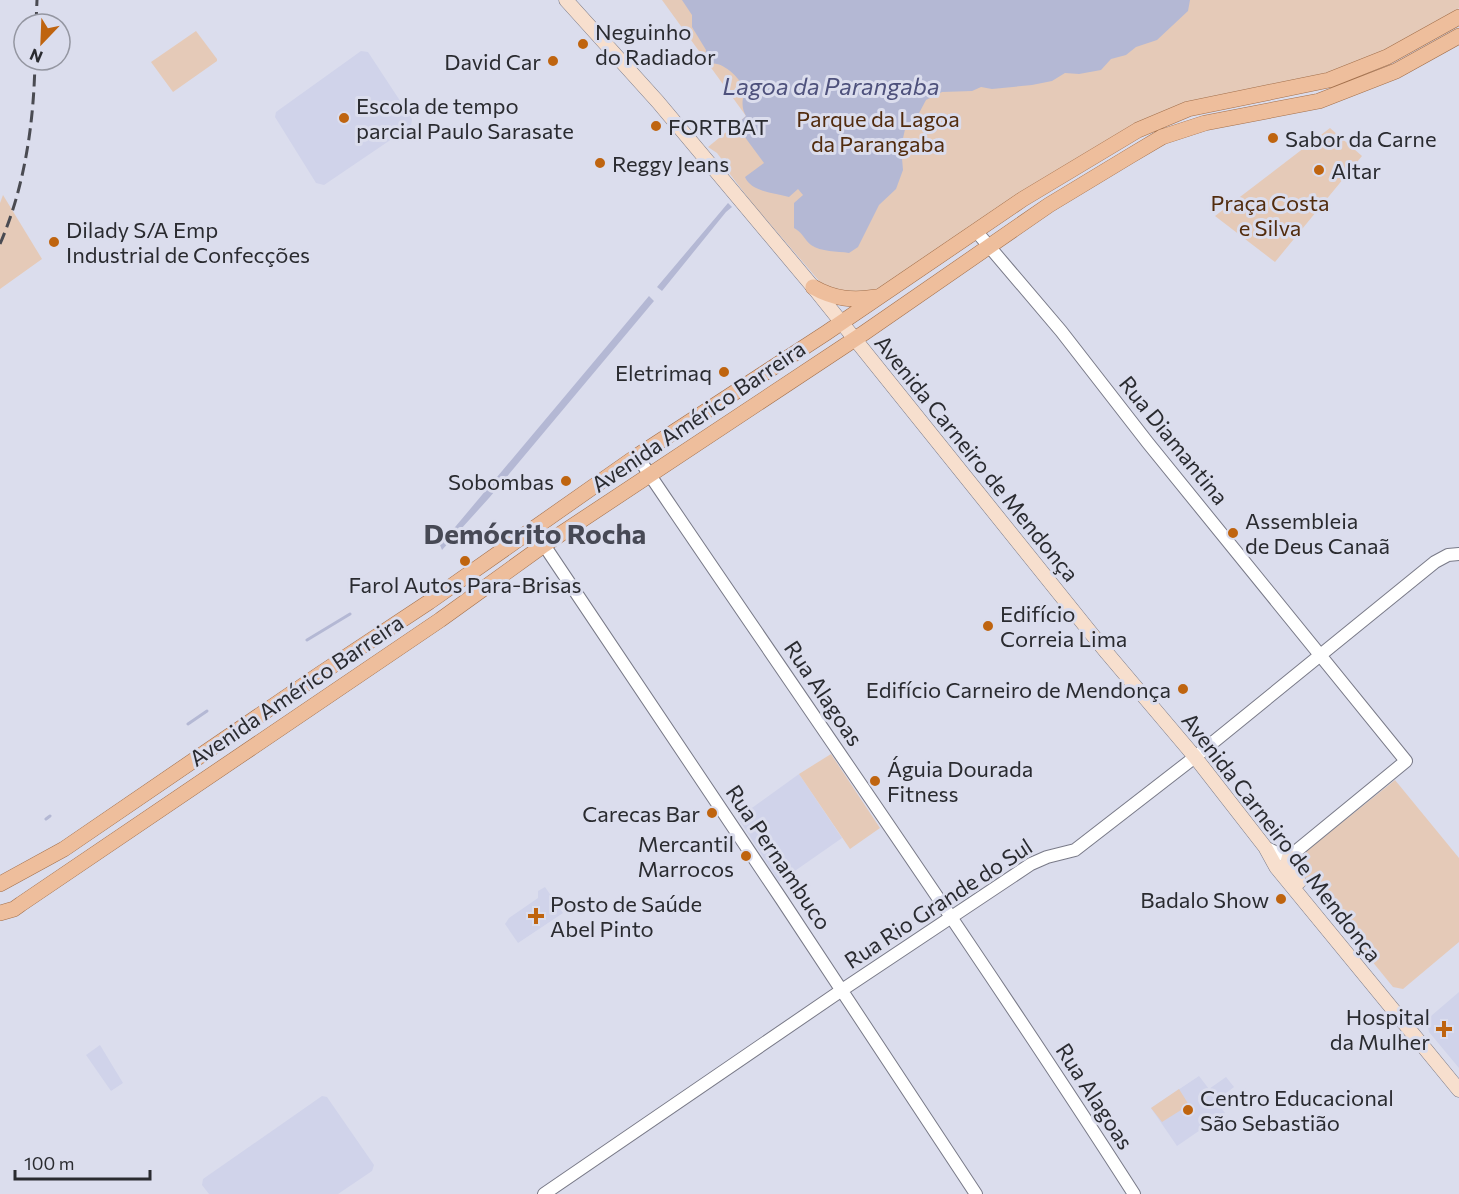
<svg xmlns="http://www.w3.org/2000/svg" width="1459" height="1194" viewBox="0 0 1459 1194" font-family="Commissioner,sans-serif">
<style>
.built{fill:#d0d3ea}
.green{fill:#e5cab8}
.water{fill:#b4b8d4}
.lines{fill:none;stroke-linecap:round;stroke-linejoin:round}
.stream{stroke:#b4b8d4;stroke-width:3}
.tertiary-casing{stroke:#797a88;stroke-width:14}
.secondary-casing{stroke:#797a88;stroke-width:15}
.primary-casing{stroke:#a26f4b;stroke-width:16}
.tertiary{stroke:#fff;stroke-width:12}
.secondary{stroke:#f7dfce;stroke-width:14}
.primary{stroke:#eebe9c;stroke-width:15}
.rail{stroke:#4a4b52;stroke-width:3;stroke-dasharray:12 6;stroke-linecap:butt}
.poi-dot{fill:#bf640f;stroke:#dbdded;stroke-width:2}
.labels{text-anchor:middle;dominant-baseline:central;stroke-width:6;stroke-linejoin:round;paint-order:stroke}
.poi-label{font-size:22px;fill:#2a2b30;stroke:#dbdded;text-anchor:start}
.park-label{font-size:22px;fill:#522c0e;stroke:#dbdded}
.street-label{font-size:22px;fill:#2a2b30;stroke:#dbdded}
.water-label{font-size:24px;font-style:italic;fill:#4e517c;stroke:#dbdded}
.district-label{font-size:28px;font-weight:bold;fill:#474955;stroke:#dbdded}
</style>
<rect width="100%" height="100%" fill="#dbdded"/>
<path class="built" d="M361,51L368,52L412,119L411,126L324,185L316,183L275,117L276,112Z
M799,774L842,838L779,882L738,818Z
M545,887L563,913L518,943L505,924L509,918L538,898V891Z
M1459,992V1068L1429,1032L1428,1027L1431,1016Z
M100,1045L123,1083L111,1091L86,1055Z
M1199,1076L1209,1089L1226,1077L1234,1087L1216,1101L1225,1113L1177,1146L1151,1108Z
M322,1096L327,1097L374,1165L372,1171L338,1194H209L202,1185L203,1179Z"/>
<path class="green" d="M662,0H1459V8L1443,20L1428,29L1363,60L1330,73L1184,104L870,293L846,296L820,282L752,203L723,165V161L717,153L708,147L746,116Z
M196,31L217,59V61L173,92L151,62Z
M1330,128L1362,156L1275,262L1215,216Z
M3,195L42,259L0,289V203Z
M831,754L880,828L850,849L799,774Z
M1395,780L1459,858V942L1403,989L1393,987L1294,865L1295,860Z
M1179,1089L1189,1105L1162,1122L1151,1108Z"/>
<path class="water" d="M682,0H1190L1188,11L1157,40L1136,47L1126,55L1111,59L1101,70L1079,74L1065,73L1052,81L1032,85L992,89L981,87L972,91L942,92L926,100L917,117L906,125L901,147L903,170L896,189L879,205L858,247L849,253C837,251 821,252 811,245C804,239 802,232 794,228V203L803,195L798,189L789,197C775,193 751,192 745,177L764,163L736,125L746,116C741,107 742,100 745,90C741,79 722,60 710,64L705,58L706,50L692,27V15Z
M728,203L732,207L726,212L662,291L657,287Z
M649,296L654,301L489,498L442,550L440,545Z"/>
<g class="lines">
<path class="stream" d="M307,640L350,614
M188,724L207,711
M46,819L50,816"/>
<defs>
<path id="tertiary" d="M976,231L1061,331L1148,443L1406,761L1289,857L1279,854L1265,847
M637,456C803,702 974,945 1134,1194
M544,545L782,900L976,1194
M544,1194L842,990L1031,864L1047,857L1075,850L1195,757L1435,562L1448,555L1459,554"/>
<path id="secondary" d="M566,0L658,102L813,287L1107,653L1195,757L1265,847L1276,867L1459,1090
M1289,857L1287,864L1299,882"/>
<path id="primary" d="M813,287C834,299 853,301 876,297
M0,884L64,849L320,674L429,602L637,456L826,333L1023,199L1138,130L1188,109L1329,80L1387,57L1459,17
M0,913L14,909L21,904L440,620L544,545L864,333L1049,205L1130,156L1162,137L1205,123L1319,101L1396,71L1459,36"/>
</defs>
<use href="#tertiary" class="tertiary-casing"/>
<use href="#secondary" class="secondary-casing"/>
<use href="#primary" class="primary-casing"/>
<use href="#tertiary" class="tertiary"/>
<use href="#secondary" class="secondary"/>
<use href="#primary" class="primary"/>
<path class="rail" d="M36,24L37,0
M0,244C25,186 34,122 35,60"/>
</g>
<g class="poi-dot">
<circle cx="583" cy="44" r="6"/>
<circle cx="553" cy="61" r="6"/>
<circle cx="344" cy="118" r="6"/>
<circle cx="656" cy="126" r="6"/>
<circle cx="1273" cy="138" r="6"/>
<circle cx="600" cy="163" r="6"/>
<circle cx="1319" cy="170" r="6"/>
<circle cx="54" cy="242" r="6"/>
<circle cx="724" cy="372" r="6"/>
<circle cx="566" cy="481" r="6"/>
<circle cx="1233" cy="533" r="6"/>
<circle cx="465" cy="561" r="6"/>
<circle cx="988" cy="626" r="6"/>
<circle cx="1183" cy="689" r="6"/>
<circle cx="875" cy="781" r="6"/>
<circle cx="712" cy="813" r="6"/>
<circle cx="746" cy="856" r="6"/>
<circle cx="1281" cy="899" r="6"/>
<path d="M533 907h6v6h6v6h-6v6h-6v-6h-6v-6h6z"/>
<path d="M1441 1020h6v6h6v6h-6v6h-6v-6h-6v-6h6z"/>
<circle cx="1188" cy="1110" r="6"/>
</g>
<g class="labels">
<g class="poi-label">
<text x="595" y="31">Neguinho<tspan x="595" dy="25">do Radiador</tspan></text>
<text x="541" y="61" text-anchor="end">David Car</text>
<text x="356" y="105">Escola de tempo<tspan x="356" dy="25">parcial Paulo Sarasate</tspan></text>
<text x="668" y="126">FORTBAT</text>
<text x="1285" y="138">Sabor da Carne</text>
<text x="612" y="163">Reggy Jeans</text>
<text x="1331" y="170">Altar</text>
<text x="66" y="229">Dilady S/A Emp<tspan x="66" dy="25">Industrial de Confecções</tspan></text>
<text x="712" y="372" text-anchor="end">Eletrimaq</text>
<text x="554" y="481" text-anchor="end">Sobombas</text>
<text x="1245" y="520">Assembleia<tspan x="1245" dy="25">de Deus Canaã</tspan></text>
<text x="465" y="584" text-anchor="middle">Farol Autos Para-Brisas</text>
<text x="1000" y="613">Edifício<tspan x="1000" dy="25">Correia Lima</tspan></text>
<text x="1171" y="689" text-anchor="end">Edifício Carneiro de Mendonça</text>
<text x="887" y="768">Águia Dourada<tspan x="887" dy="25">Fitness</tspan></text>
<text x="700" y="813" text-anchor="end">Carecas Bar</text>
<text x="734" y="843" text-anchor="end">Mercantil<tspan x="734" dy="25">Marrocos</tspan></text>
<text x="1269" y="899" text-anchor="end">Badalo Show</text>
<text x="550" y="903">Posto de Saúde<tspan x="550" dy="25">Abel Pinto</tspan></text>
<text x="1430" y="1016" text-anchor="end">Hospital<tspan x="1430" dy="25">da Mulher</tspan></text>
<text x="1200" y="1097">Centro Educacional<tspan x="1200" dy="25">São Sebastião</tspan></text>
</g>
<g class="park-label">
<text x="878" y="118">Parque da Lagoa<tspan x="878" dy="25">da Parangaba</tspan></text>
<text x="1270" y="202">Praça Costa<tspan x="1270" dy="25">e Silva</tspan></text>
</g>
<g class="street-label">
<text transform="translate(698 416) rotate(-34)">Avenida Américo Barreira</text>
<text transform="translate(1174 440) rotate(51)">Rua Diamantina</text>
<text transform="translate(977 458) rotate(51)">Avenida Carneiro de Mendonça</text>
<text transform="translate(296 690) rotate(-34)">Avenida Américo Barreira</text>
<text transform="translate(824 693) rotate(56)">Rua Alagoas</text>
<text transform="translate(1282 837) rotate(52)">Avenida Carneiro de Mendonça</text>
<text transform="translate(779 857) rotate(56)">Rua Pernambuco</text>
<text transform="translate(938 903) rotate(-33)">Rua Rio Grande do Sul</text>
<text transform="translate(1095 1096) rotate(57)">Rua Alagoas</text>
</g>
<g class="water-label">
<text x="831" y="85">Lagoa da Parangaba</text>
</g>
<g class="district-label">
<text x="535" y="533">Demócrito Rocha</text>
</g>
</g>
<g transform="translate(42 42) rotate(203)"><circle r="28" fill="#dbdded" stroke="#9496a1" stroke-width="1.5"/>
<path d="M0-4.5L10 22L0 15L-10 22Z" fill="#bf640f"/>
<text y="-9" font-size="16" font-weight="bold" text-anchor="middle" fill="#2a2b30">N</text>
</g>
<path d="M15 1170v9h135v-9" fill="none" stroke="#2a2b30" stroke-width="3"/>
<text x="24" y="1170" font-size="18" fill="#2a2b30" stroke="#dbdded" stroke-width="4.5" paint-order="stroke">100 m</text>
</svg>
